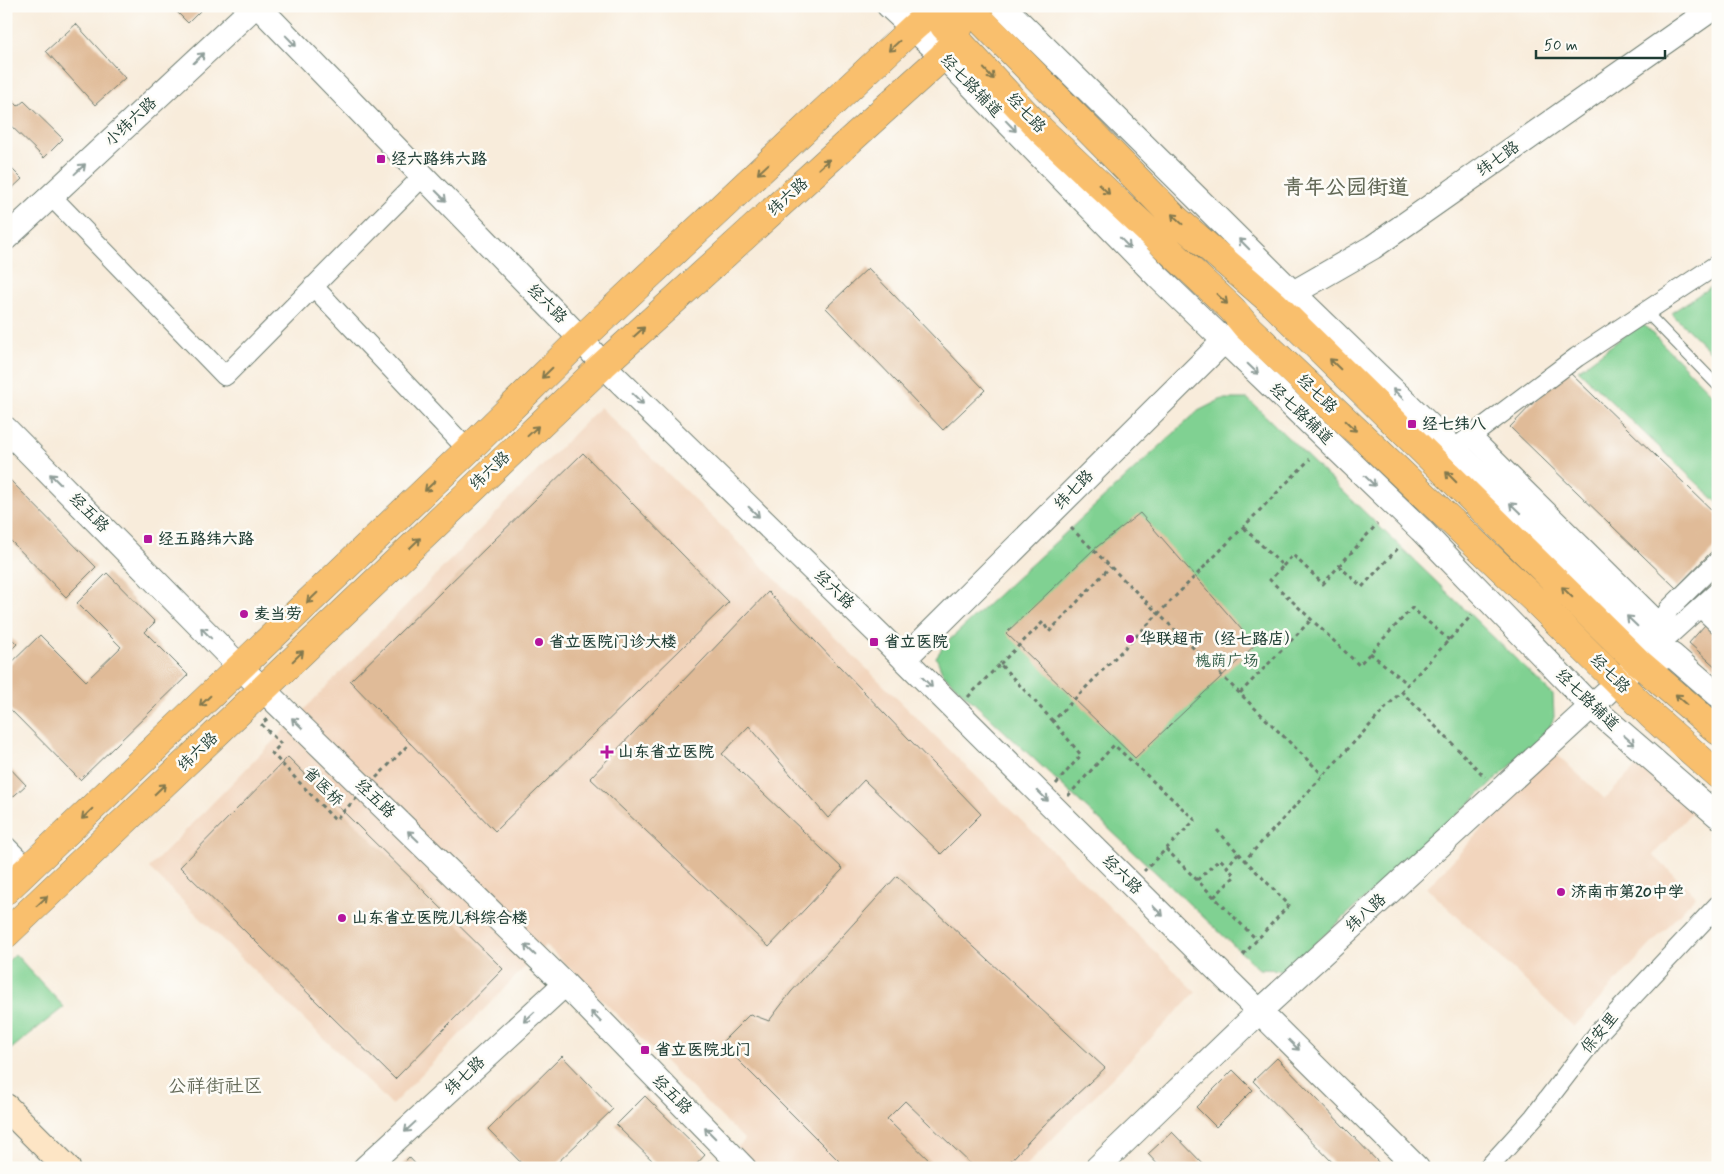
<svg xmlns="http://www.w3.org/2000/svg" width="1724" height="1174" viewBox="0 0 1724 1174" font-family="Mynerve,'LXGW WenKai TC',sans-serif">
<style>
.built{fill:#f2d5bd}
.green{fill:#80d192;stroke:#508763}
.building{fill:#e0bb98}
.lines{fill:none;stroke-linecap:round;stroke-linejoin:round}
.service-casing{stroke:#6b7a6e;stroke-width:12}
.minor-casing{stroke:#6b7a6e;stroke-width:21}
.tertiary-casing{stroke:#6b7a6e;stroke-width:26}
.secondary-casing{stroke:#6b7a6e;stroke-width:28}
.primary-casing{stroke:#6b7a6e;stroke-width:29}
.path{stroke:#6b7a6e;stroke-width:3;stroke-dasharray:4 4;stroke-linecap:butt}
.service{stroke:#fff;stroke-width:10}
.minor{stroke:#fff;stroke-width:19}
.tertiary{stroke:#fff;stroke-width:24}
.secondary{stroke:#fde5c5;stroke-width:26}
.primary{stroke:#f9bf6d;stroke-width:28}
.path-bridge{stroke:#6b7a6e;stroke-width:3;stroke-dasharray:4 4;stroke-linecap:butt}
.oneway{stroke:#8f9e9a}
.oneway2{stroke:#81784e}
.poi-dot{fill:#b5179e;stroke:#fdfcf7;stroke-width:2}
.labels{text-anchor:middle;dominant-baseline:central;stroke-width:5;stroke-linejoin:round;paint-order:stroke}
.street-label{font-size:16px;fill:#1f3d34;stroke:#fdfcf7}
.poi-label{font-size:16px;font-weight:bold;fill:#1f3d34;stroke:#fdfcf7;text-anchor:start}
.park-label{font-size:16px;fill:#37624c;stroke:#fdfcf7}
.quarter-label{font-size:19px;fill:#636957;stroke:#fdfcf7}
.district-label{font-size:21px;font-weight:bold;fill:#636957;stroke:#fdfcf7}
</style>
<rect width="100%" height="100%" fill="#fdfcf7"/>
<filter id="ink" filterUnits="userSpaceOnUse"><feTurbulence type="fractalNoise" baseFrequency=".02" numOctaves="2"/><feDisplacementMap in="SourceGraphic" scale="10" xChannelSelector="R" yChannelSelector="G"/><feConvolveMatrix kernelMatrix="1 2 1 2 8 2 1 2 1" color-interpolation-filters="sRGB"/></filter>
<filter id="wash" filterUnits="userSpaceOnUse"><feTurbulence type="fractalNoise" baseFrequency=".0096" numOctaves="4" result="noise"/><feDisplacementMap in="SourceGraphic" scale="20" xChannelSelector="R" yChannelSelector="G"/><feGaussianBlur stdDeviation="1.12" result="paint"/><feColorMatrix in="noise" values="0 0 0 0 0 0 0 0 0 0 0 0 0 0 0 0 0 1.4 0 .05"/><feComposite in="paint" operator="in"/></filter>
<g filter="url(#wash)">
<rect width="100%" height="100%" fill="#f8ecdb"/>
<path class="built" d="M600,407L1196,992L1024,1168H716L745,1140L546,945L392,1105L149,868Z
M1554,752L1605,799L1646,756L1698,805L1653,855L1696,896L1574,1027L1427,888Z"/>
<path class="green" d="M1718,282V359L1671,313Z
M1642,323L1718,400V503L1578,370Z
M1222,399H1248L1553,695L1554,717L1548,732L1286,970L1259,969L943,674L936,657L946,643L1198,411Z
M15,954L64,1007L6,1053V963Z"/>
<g id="blocks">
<path class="building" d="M171,6H205L188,23Z
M76,24L125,78L95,105L46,51Z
M6,94L18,106L24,101L63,139L44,158L6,121Z
M6,163L22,179L6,194Z
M868,268L985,390L943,430L826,308Z
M1566,369L1718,516V545L1676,588L1510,427Z
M583,453L729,602L495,831L350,681Z
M6,476L96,567L66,597L6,536Z
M1140,513L1255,645L1135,758L1006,633L1093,550Z
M107,573L155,622L145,632L188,675L80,780L6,705V668L40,635L86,681L121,647L77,603Z
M768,592L981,814L941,854L864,780L828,818L749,726L722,754L843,869L769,947L590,778Z
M1705,625L1718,637V669L1689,643Z
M6,633L17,644L6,655Z
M288,757L503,969L395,1079L180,867Z
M6,764L26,785L6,803Z
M897,876L1105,1068L1043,1126L1004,1168H975L905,1101L887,1119L937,1168H846L721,1043L750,1014L769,1021L791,992Z
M562,1056L613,1109L552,1168H526L488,1129Z
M1277,1058L1384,1168H1338L1253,1081Z
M1233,1070L1253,1090L1216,1127L1196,1107Z
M645,1096L705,1155L693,1168H660L616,1125Z
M1172,1132L1207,1168H1161L1148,1154Z
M409,1157L419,1168H399Z"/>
</g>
</g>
<g filter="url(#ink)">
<use href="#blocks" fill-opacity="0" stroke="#6b7a6e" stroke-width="1"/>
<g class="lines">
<defs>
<path id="service" d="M1646,312L1718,386"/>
<path id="minor" d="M51,196L225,376L422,177
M313,286L468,450
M1471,436L1661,624
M1454,449L1577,357L1718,264
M1700,607L1718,624
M1656,633L1669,609L1718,561
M1651,652L1718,591
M6,846L30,870
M1488,1168L1534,1117L1600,1031L1718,905"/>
<path id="tertiary" d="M258,6L581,339L603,365L880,635L1417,1168
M889,6L943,56L1158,277L1421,530L1592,707L1718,816
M1003,6L1293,293L1646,635L1639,663L1672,655L1718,695
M6,238L255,6
M1281,300L1373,247L1716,6
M6,429L240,667L565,984L744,1168
M904,659L1224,341L1237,332
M365,1168L565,984
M1097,1168L1260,1011L1632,669"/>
<path id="secondary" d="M6,1107L67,1168"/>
<path id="primary" d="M967,6L1176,219L1274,304L1639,663L1718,731
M944,26L1040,129L1232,309L1246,326L1539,604L1652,716L1718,775
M6,890L468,450L581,339L913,28L930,13L956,6
M6,934L603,365L943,56L956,38L964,6"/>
</defs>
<use href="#service" class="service-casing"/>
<use href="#minor" class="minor-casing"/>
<use href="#tertiary" class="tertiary-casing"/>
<use href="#secondary" class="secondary-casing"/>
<use href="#primary" class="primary-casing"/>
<path class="path" d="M1071,528L1323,775
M1244,528L1283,566L1270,580L1359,665L1412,608L1449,640
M1283,566L1293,555L1323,584L1339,566L1362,587L1400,546
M1339,566L1377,524
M1370,653L1408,684
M1000,664L1043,622L1049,632L1110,567
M1401,691L1485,777
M1240,693L1311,620
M968,697L1000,664L1053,721
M267,719L261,724L281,744L272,753L282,764
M1056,784L1081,755L1053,721L1310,459
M1068,796L1114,745L1195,820L1144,871
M1217,830L1245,860
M1166,849L1257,940
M1197,880L1220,859L1227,866
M1214,897L1235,876L1227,867L1238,853
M1243,955L1289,905L1245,860L1472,615"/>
<use href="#service" class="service"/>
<use href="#minor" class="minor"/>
<use href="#tertiary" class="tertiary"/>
<use href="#secondary" class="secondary"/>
<use href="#primary" class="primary"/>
<path class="path-bridge" d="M282,764L335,820L410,743"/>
</g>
<defs><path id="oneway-shaft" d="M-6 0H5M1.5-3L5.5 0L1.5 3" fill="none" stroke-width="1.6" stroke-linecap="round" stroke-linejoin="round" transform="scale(1.25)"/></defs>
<g class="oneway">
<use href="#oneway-shaft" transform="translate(291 41) rotate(46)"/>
<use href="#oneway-shaft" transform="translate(199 58) rotate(-43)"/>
<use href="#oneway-shaft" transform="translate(1011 126) rotate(46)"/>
<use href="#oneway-shaft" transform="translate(80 169) rotate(-43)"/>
<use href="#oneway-shaft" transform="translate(441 196) rotate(45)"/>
<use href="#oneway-shaft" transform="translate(1125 243) rotate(46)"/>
<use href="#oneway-shaft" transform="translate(1244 244) rotate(-135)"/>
<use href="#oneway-shaft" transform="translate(1253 369) rotate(44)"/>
<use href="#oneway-shaft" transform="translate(1398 394) rotate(-136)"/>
<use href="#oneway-shaft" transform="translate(638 399) rotate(44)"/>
<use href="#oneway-shaft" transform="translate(55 479) rotate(-135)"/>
<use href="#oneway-shaft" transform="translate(1370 481) rotate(44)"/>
<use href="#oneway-shaft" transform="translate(1515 508) rotate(-136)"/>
<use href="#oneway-shaft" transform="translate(754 512) rotate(44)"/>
<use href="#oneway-shaft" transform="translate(1632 621) rotate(-136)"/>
<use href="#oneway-shaft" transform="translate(206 633) rotate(-134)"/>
<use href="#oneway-shaft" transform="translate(927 682) rotate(45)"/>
<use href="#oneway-shaft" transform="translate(297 723) rotate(-136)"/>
<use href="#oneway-shaft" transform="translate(1629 740) rotate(41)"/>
<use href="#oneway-shaft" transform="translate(1043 796) rotate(45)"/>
<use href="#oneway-shaft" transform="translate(413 836) rotate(-136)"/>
<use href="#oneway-shaft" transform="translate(1158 911) rotate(45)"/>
<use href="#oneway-shaft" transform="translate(530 950) rotate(-136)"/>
<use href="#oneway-shaft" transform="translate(529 1017) rotate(137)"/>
<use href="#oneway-shaft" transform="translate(596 1017) rotate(-134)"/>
<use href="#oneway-shaft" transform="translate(1294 1045) rotate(45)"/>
<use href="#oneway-shaft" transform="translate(410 1127) rotate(137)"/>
<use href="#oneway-shaft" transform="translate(710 1133) rotate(-135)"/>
</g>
<g class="oneway2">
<use href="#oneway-shaft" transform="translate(894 46) rotate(137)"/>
<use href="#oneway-shaft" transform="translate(989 74) rotate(47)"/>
<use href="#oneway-shaft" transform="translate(824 164) rotate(-42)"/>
<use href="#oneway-shaft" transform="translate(763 169) rotate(137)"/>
<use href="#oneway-shaft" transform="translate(1104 189) rotate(43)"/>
<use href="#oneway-shaft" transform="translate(1177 219) rotate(-137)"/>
<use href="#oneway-shaft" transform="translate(1222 299) rotate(43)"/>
<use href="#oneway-shaft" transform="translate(639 332) rotate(-42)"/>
<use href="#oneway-shaft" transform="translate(1335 364) rotate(-136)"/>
<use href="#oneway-shaft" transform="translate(547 373) rotate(136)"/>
<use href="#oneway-shaft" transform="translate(1351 426) rotate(44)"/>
<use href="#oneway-shaft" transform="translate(533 431) rotate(-43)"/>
<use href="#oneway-shaft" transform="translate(1451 477) rotate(-135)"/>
<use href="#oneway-shaft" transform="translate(430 486) rotate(136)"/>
<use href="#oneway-shaft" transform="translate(415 543) rotate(-44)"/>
<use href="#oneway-shaft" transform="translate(1567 592) rotate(-135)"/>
<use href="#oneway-shaft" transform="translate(312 598) rotate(136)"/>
<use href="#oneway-shaft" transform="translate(298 656) rotate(-44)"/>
<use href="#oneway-shaft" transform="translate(1681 699) rotate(-139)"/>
<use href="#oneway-shaft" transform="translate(205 701) rotate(136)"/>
<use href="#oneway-shaft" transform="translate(160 789) rotate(-44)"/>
<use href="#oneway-shaft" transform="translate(87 814) rotate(136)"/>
<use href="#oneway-shaft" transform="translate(42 901) rotate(-43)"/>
</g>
</g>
<g class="poi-dot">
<rect x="376" y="154" width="10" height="10" rx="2.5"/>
<rect x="1407" y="419" width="10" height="10" rx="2.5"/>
<rect x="143" y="534" width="10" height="10" rx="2.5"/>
<circle cx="244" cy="614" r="5"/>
<circle cx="1130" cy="639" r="5"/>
<circle cx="539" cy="642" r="5"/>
<rect x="869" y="637" width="10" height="10" rx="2.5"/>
<path d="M604.5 744.5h5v5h5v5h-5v5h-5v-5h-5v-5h5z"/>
<circle cx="1561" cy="892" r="5"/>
<circle cx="342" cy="918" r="5"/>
<rect x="640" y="1045" width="10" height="10" rx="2.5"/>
</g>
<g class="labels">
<g class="street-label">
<text transform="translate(971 86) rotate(46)">经七路辅道</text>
<text transform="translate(1026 113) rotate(47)">经七路</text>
<text transform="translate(131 122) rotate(-43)">小纬六路</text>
<text transform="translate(1498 159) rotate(-35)">纬七路</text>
<text transform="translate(788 197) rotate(-42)">纬六路</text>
<text transform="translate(547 304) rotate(45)">经六路</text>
<text transform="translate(1317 394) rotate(44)">经七路</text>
<text transform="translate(1301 414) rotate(44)">经七路辅道</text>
<text transform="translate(490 471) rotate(-43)">纬六路</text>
<text transform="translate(1074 490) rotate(-45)">纬七路</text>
<text transform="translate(89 513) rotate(45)">经五路</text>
<text transform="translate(834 590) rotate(44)">经六路</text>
<text transform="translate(1610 674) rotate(45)">经七路</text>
<text transform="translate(1587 700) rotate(44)">经七路辅道</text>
<text transform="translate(198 752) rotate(-44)">纬六路</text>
<text transform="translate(323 787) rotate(45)">省医桥</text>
<text transform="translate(375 799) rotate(44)">经五路</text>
<text transform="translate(1122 875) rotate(45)">经六路</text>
<text transform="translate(1366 913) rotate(-42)">纬八路</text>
<text transform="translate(1600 1033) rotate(-50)">保安里</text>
<text transform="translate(465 1076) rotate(-43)">纬七路</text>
<text transform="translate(672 1095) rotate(45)">经五路</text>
</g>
<g class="poi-label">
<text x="391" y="159">经六路纬六路</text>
<text x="1422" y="424">经七纬八</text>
<text x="158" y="539">经五路纬六路</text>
<text x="254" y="614">麦当劳</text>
<text x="1140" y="639">华联超市（经七路店）</text>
<text x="549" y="642">省立医院门诊大楼</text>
<text x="884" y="642">省立医院</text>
<text x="618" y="752">山东省立医院</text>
<text x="1571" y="892">济南市第20中学</text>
<text x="352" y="918">山东省立医院儿科综合楼</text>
<text x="655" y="1050">省立医院北门</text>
</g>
<g class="park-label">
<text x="1227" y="661">槐荫广场</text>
</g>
<g class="quarter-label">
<text x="215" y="1086">公祥街社区</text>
</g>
<g class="district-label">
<text x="1346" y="188">青年公园街道</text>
</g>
</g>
<rect width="1724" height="1174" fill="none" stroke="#fdfcf7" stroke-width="25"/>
<path d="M1536 50v8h129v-8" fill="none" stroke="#1f3d34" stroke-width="2.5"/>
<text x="1544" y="50" font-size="15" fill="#1f3d34" stroke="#fdfcf7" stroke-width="4" paint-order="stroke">50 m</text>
</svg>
